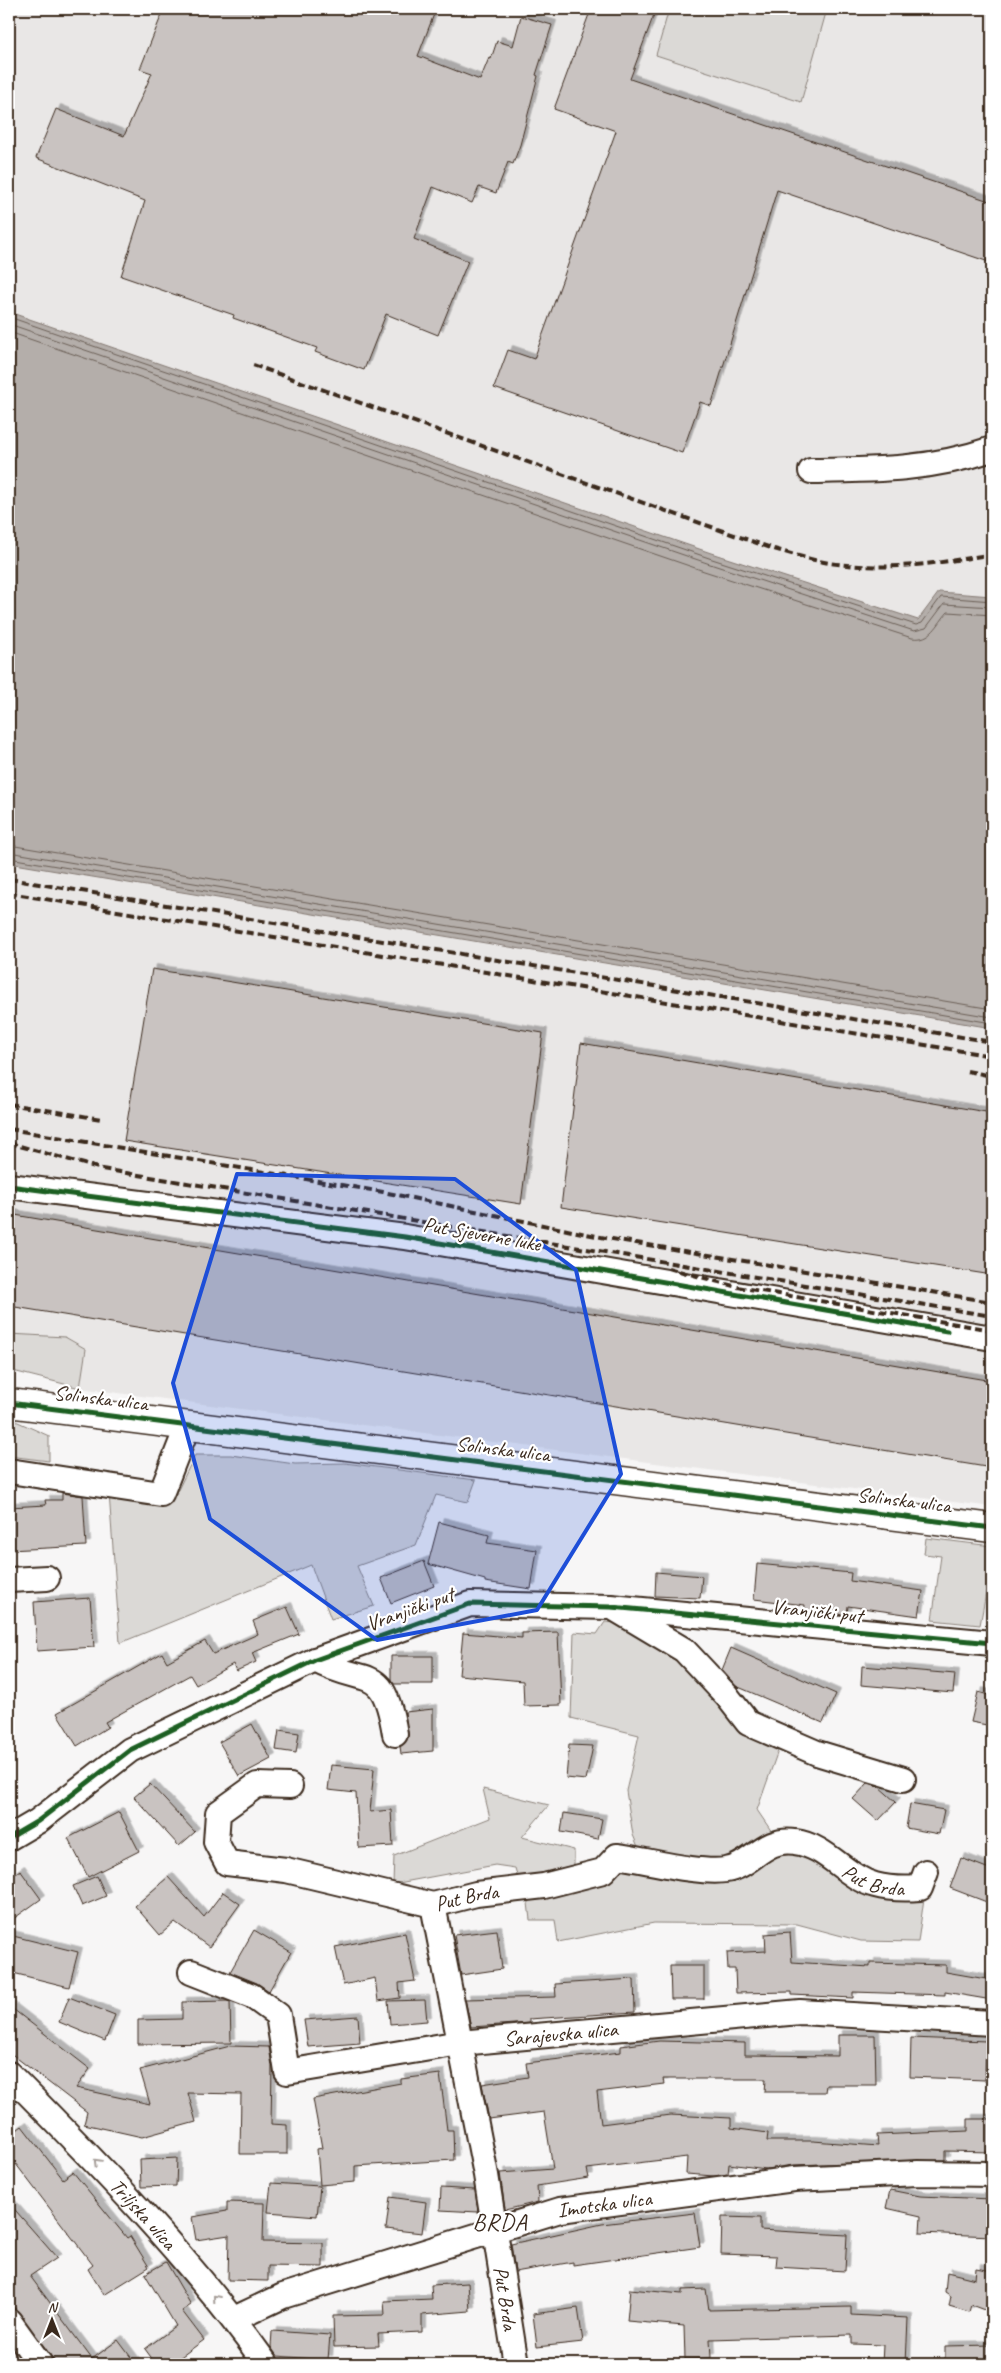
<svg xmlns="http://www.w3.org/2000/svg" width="1001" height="2373" viewBox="0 0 1001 2373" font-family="Caveat,sans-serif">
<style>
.built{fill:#e9e7e6}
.green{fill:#dbd9d6;stroke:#8b827a}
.water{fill:#b4aeaa;stroke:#847972}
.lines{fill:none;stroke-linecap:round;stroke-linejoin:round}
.shore{stroke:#6b5f56;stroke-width:1}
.building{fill:#c9c3c1;stroke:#3b2a1e;filter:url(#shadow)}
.minor-casing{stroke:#3b2a1e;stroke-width:28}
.major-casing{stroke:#3b2a1e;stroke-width:31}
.minor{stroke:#fff;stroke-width:24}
.major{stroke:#fff;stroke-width:28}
.rail{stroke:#3b2a1e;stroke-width:4;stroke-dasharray:8 4;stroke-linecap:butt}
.cycleway-casing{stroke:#fff;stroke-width:8}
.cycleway{stroke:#1b5e20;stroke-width:5}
.oneway{stroke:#a79f9a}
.marked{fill:#1d4ed8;fill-opacity:0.2;stroke:#1d4ed8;stroke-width:4;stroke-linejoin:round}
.labels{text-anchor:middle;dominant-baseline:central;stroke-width:4.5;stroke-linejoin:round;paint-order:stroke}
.street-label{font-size:21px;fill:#3b2a1e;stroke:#fff}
.quarter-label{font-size:24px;letter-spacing:1px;fill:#3b2a1e;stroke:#fff}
</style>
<defs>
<filter id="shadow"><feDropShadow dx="4.5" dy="-4.5" stdDeviation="0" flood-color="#0004"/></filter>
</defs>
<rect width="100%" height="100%" fill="#f7f6f6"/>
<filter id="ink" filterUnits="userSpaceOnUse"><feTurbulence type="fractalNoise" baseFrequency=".02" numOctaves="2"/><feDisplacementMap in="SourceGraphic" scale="10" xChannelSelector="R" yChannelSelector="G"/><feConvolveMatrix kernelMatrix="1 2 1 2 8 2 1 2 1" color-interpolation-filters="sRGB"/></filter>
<g filter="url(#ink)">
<path class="built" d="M9,9H992V596L939,592L918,620L711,553L9,312Z
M9,863L992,1028V1507L80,1388L86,1349L65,1337L9,1334Z"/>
<path class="green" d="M669,9H827L801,102L656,55Z
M9,1334L65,1337L86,1349L80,1388L9,1370Z
M9,1418L49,1436V1461L9,1456Z
M195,1455H231L295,1464L345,1463L476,1480L468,1502L436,1495L416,1545L357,1566L374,1606L331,1619L311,1565L120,1643L109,1493L175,1496Z
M926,1538L992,1546V1577H989L980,1625L932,1620L941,1556L924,1554Z
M605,1622L617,1623L679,1654L780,1745L757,1810L774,1835L731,1862L704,1861L639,1849L633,1835L626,1791L639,1735L571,1718L574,1632L597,1634Z
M483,1789L549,1805L522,1837L574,1850V1865L518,1879L515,1868L495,1865L393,1884L394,1856L490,1818Z
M793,1848L924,1898L918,1942L861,1941L797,1924L654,1923L558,1942L555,1920H530L527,1894L626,1864L764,1856Z"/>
<path class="water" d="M9,312L711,553L918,620L939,592L992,596V1028L9,863Z"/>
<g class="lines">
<path class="shore" d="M9,317L709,558L916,625L922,623L941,597L992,601
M9,324L707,563L914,631L926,628L944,604L992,607
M9,332L704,571L912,638C932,641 937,624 948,612L992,615
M9,845L992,1009
M9,852L992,1017
M9,858L992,1023"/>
</g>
<path class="building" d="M164,9H436L418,56L480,80L489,58L491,59L497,41L513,46L521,16L552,25L536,75L538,76L520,145L513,164L508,162L496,193L479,187L472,203L433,187L414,239L468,261L438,335L386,314L364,370L315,352L317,348L233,318L234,315L121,276L145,201L36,158L56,109L124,136L152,73L140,69Z
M591,9H656L630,79L992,202V263L777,190L711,406L700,402L682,453L494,388L508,350L534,359L616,131L554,109Z
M152,969L543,1033L521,1204L124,1141Z
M581,1043L992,1113V1275L561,1207Z
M9,1214L992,1381V1468L9,1306Z
M62,1493L83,1496L86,1546L9,1550V1507L46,1505L45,1500H62Z
M439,1522L489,1535L487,1543L537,1550L531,1589L485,1582V1580L428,1564Z
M424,1561L434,1586L391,1603L381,1578Z
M757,1564L851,1573L850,1581L923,1591L919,1616L848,1606L847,1615L804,1611L805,1605L754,1599Z
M656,1572L702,1576L700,1598L655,1596Z
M90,1598L94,1647L37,1651L34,1602Z
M287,1607L299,1634L252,1653L256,1662L236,1671L233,1664L196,1685L190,1675L105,1722L108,1727L77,1746L57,1713L162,1653L167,1662L205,1641L213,1654L258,1634L253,1621Z
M558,1632L561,1705L524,1706L523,1681L459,1675L463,1633L522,1638V1633Z
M731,1648L836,1694L823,1723L736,1686L722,1670Z
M391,1656H433V1684H394L391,1680Z
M862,1666L955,1674L953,1693L861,1685Z
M978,1692L992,1696V1726L971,1722Z
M433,1709V1751L401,1754L400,1746L408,1738L405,1712Z
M252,1724L271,1759L239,1776L219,1742Z
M279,1730L299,1733L296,1753L276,1750Z
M569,1745L593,1746L586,1780L566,1778Z
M331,1765L374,1769L370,1812L391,1810L393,1846L359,1848L356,1793L328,1790Z
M868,1783L878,1786L896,1802L878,1821L853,1799Z
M150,1784L195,1832L179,1846L134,1797Z
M910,1804L944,1810L939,1834L906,1828Z
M119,1812L139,1851L88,1877L68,1838Z
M564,1813L602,1819L598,1839L561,1832Z
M961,1858L992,1870V1904L950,1888Z
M20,1870L41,1899L9,1922V1878Z
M97,1876L106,1896L82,1906L73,1886Z
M168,1877L204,1917L223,1892L240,1904L209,1947L175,1922L160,1935L135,1906Z
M254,1930L291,1952L269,1991L257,1983L230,1972Z
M497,1930L502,1969L461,1975L454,1935Z
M790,1932L792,1962L870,1967V1963L946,1965V1972L992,1980V2000L945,1992V1995L853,1992V1998L792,1995V1992L736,1993L735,1969H728L727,1953L766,1951L765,1934Z
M405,1933L415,1981L399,1983L400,1998L378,2001L375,1978L343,1985L335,1947Z
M9,1935L78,1952L69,1987L9,1972Z
M670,1966H704V1999H671Z
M634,1979L635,2012L529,2019V2023L471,2027L465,1999L556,1997L555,1984Z
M69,1997L115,2015L105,2041L59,2022Z
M425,2000L427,2021L390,2024L388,2001Z
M227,2001L230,2002L231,2043L138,2044V2020L182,2019V2002Z
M9,2006L90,2069L76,2088L150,2104L140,2070L230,2046L269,2047L272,2066L271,2124L287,2125V2154H240L241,2094L188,2093L196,2122L142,2137L84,2124L87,2112L9,2052Z
M358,2016L360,2043L308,2047L304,2020Z
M838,2035H875L876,2085H826L825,2092H765L766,2079H663L664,2084L597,2092L601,2124L670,2115L731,2118V2128L768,2133L767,2141H813L878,2146L877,2135L968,2131V2119H992V2152L945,2151V2160L793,2165L766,2169L729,2164L728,2174L714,2176L686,2174L687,2157L587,2169L589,2178L537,2186L538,2202L505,2210L500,2173L553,2169L544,2112L489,2119L482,2084L528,2077L526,2063L621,2052V2046L659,2041L745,2043V2055L838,2056Z
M911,2038L986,2041L985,2080L910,2077Z
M440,2074L447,2130H453L454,2160L355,2166V2182L320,2185L317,2149L322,2148L313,2099L401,2083V2079Z
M22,2126L63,2179L73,2172L127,2238L130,2236L149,2267L104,2295L88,2269L93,2265L9,2155V2136Z
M177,2158L176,2186L141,2187L140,2160Z
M271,2183L320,2186L317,2216L268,2212Z
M441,2188L475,2190L478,2212L440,2210Z
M890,2190L920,2196L992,2199V2236L920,2233L921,2216L886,2208Z
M390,2197L426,2202L422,2233L386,2229Z
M227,2202L264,2203L263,2242L323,2243V2267L268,2266V2281L228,2280L229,2235L196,2240L192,2217L227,2211Z
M9,2203L57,2258L30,2276L92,2359L118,2340L136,2364H57L9,2300Z
M695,2213L700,2247L573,2265V2262L515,2272L511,2244L602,2224Z
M722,2217L760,2218V2230L847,2235L845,2271L776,2267L777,2256L721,2254Z
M166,2262L191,2305L182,2311L204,2340L171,2364H156L145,2349L176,2326L145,2274Z
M976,2268L992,2271V2292L987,2311L971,2305L969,2312L949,2306L951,2296L945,2292L947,2272L975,2279Z
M468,2283L470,2311L422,2315V2332L378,2334L379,2346L334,2347L333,2316L385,2315L384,2301L432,2299L431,2285Z
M630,2289L682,2294V2290L706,2289L709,2310L851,2307V2315L908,2318L906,2364H882L883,2345L852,2344V2335L710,2339L711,2358L685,2359L684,2326L627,2321Z
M578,2308L583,2342L537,2347L533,2314Z
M272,2331L330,2335L328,2360L277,2356L271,2347Z
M992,2345V2364H945V2346Z"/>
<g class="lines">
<defs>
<g id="minor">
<path d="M811,471C875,470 931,470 992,449"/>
<path d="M9,1186L405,1237L992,1338"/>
<path d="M9,1471L161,1494L188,1425"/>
<path d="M9,1580L47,1578"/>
<path d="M617,1610L684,1650L727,1696L748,1723L817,1753L903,1779"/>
<path d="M315,1660C367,1688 383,1660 395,1734"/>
<path id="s1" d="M290,1786L257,1785L218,1813L216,1842L227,1863L286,1870L433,1905L476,1894L544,1886L603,1871L617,1856C647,1860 698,1874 726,1870C752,1866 764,1837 795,1842C827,1846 845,1877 875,1885C889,1889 905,1889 920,1888L926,1872"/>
<path d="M9,1838L38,1821L130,1750L315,1660L470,1604L611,1607L992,1643"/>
<path id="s2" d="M433,1905L486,2175L516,2364"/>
<path id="s3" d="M191,1972L252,1996L278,2015L287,2072L460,2043L800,2012L992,2023"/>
<path id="s4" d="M9,2074C100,2166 191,2259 266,2364"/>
<path id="s5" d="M234,2319L283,2296L560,2210L794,2179L918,2173L992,2174"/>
<path d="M9,2321L40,2364"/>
</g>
<path id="major" d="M9,1403L992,1528"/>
</defs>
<use href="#minor" class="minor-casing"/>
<use href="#major" class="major-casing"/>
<use href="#minor" class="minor"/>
<use href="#major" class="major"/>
<path class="rail" d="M253,365L774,549C792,554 811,560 829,563C885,571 937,564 992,554
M9,879L992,1042
M9,893L992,1056
M967,1071L992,1076
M9,1104L101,1119
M9,1129L383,1192L606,1238L992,1302
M9,1143L102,1169L992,1316
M668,1268L737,1287L992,1330"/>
<defs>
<path id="cycleway" d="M9,1186L405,1237L947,1331
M9,1403L992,1528
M9,1838L38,1821L130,1750L315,1660L470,1604L611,1607L992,1643"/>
</defs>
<use href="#cycleway" class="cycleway-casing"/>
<use href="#cycleway" class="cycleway"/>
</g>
<defs><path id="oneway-chevron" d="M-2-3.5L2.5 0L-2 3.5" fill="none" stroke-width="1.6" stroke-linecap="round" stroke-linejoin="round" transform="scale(1.25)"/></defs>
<g class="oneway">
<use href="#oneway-chevron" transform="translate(97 2162) rotate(-135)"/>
<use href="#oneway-chevron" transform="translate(216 2298) rotate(-131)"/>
</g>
</g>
<path class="marked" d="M237,1174L455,1179L576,1270L621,1474L537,1610L377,1640L210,1519L173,1383Z"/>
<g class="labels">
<g class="street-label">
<text transform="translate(482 1234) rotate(10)">Put Sjeverne luke</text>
<text transform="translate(101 1398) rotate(7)">Solinska ulica</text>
<text transform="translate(503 1449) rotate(7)">Solinska ulica</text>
<text transform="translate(904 1500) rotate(7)">Solinska ulica</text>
<text transform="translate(410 1609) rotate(-20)">Vranjički put</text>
<text transform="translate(817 1611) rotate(6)">Vranjički put</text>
<text stroke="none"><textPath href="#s1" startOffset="814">Put Brda</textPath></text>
<text stroke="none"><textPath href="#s1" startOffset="379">Put Brda</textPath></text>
<text stroke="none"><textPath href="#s3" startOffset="432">Sarajevska ulica</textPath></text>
<text stroke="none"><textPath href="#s5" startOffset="389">Imotska ulica</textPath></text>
<text stroke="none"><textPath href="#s4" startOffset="194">Triljska ulica</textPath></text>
<text stroke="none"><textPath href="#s2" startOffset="400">Put Brda</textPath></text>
</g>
<g class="quarter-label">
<text x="500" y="2222">BRDA</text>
</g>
</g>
<rect width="1001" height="2373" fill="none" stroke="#fff" stroke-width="30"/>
<rect x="15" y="15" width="971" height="2343" fill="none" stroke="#3b2a1e" stroke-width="2" filter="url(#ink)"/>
<g transform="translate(52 2320)" stroke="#ffffff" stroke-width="4" paint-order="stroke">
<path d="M0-4L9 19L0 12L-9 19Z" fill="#3b2a1e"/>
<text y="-8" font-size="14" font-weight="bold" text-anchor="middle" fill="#3b2a1e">N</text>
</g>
</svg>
